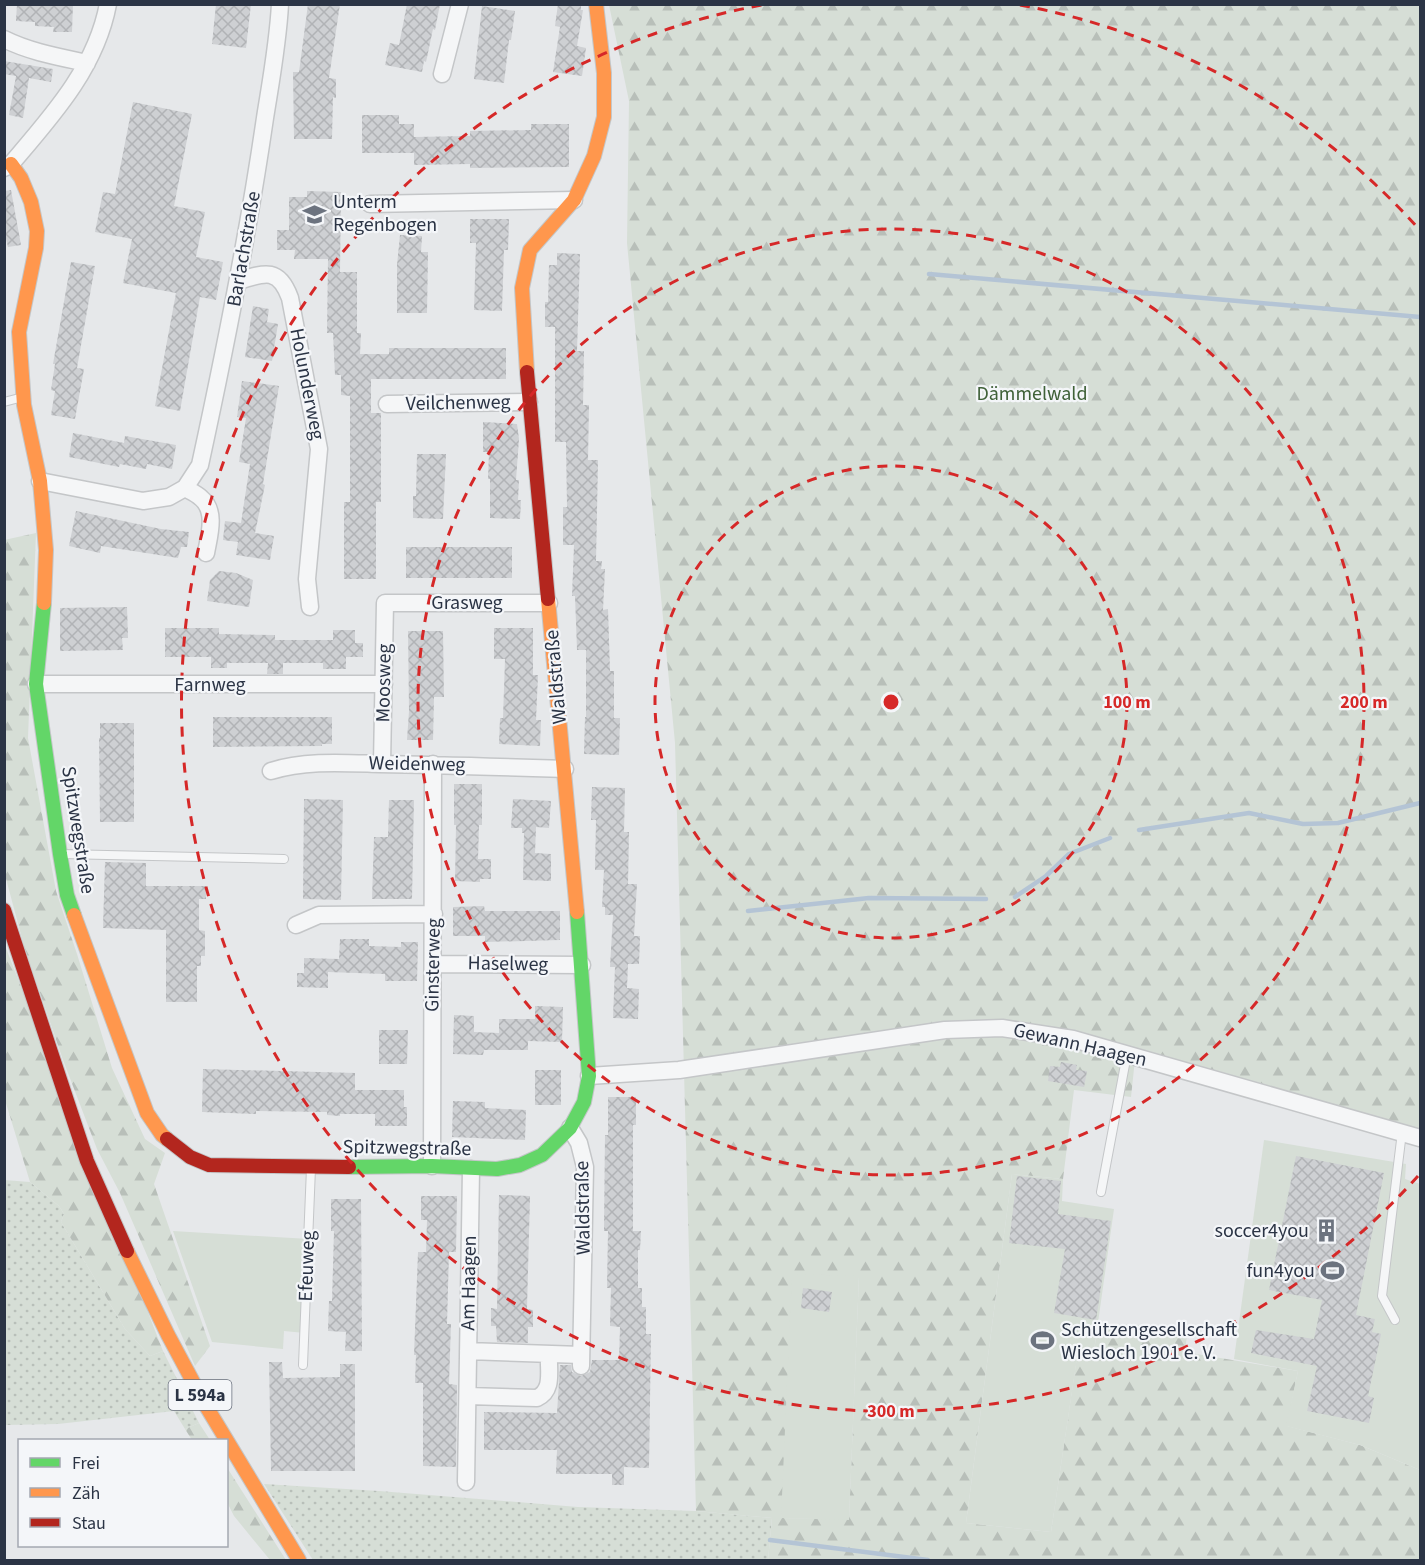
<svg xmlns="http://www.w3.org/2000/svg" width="1425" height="1565" viewBox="0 0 1425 1565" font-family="'Source Sans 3',sans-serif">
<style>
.grass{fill:url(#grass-dots)}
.forest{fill:url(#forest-firs);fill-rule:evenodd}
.park{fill:#d6ded6}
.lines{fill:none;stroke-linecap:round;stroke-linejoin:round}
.stream{stroke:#b4c4d5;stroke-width:4.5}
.building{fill:url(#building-cross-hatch)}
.lane-casing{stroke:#c4c6c8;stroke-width:10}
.street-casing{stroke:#c4c6c8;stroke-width:19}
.fast-casing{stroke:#c4c6c8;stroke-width:16}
.slow-casing{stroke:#c4c6c8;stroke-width:16}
.jam-casing{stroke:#c4c6c8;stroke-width:16}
.lane{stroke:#f5f6f7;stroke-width:8}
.street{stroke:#f5f6f7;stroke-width:16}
.fast{stroke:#63d668;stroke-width:14}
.slow{stroke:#ff974d;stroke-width:14}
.jam{stroke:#b3261e;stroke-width:14}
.ring{fill:none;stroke:#d62828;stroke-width:3;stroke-dasharray:10 8}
.labels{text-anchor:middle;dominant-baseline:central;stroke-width:4.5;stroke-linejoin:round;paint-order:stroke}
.shield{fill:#f4f6f9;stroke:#676e7b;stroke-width:1.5}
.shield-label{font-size:18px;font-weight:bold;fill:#2b3445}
.poi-label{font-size:20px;fill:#2b3445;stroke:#f4f6f9;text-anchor:start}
.street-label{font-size:20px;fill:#2b3445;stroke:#f4f6f9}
.park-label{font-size:20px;fill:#3f6138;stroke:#f4f6f9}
.centre{fill:#d62828;stroke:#f4f6f9;stroke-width:3}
.ring-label{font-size:18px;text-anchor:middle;font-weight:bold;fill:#d62828;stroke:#f4f6f9;stroke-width:4.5;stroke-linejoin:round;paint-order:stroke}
</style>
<defs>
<pattern id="grass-dots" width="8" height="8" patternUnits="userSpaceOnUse" patternTransform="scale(1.5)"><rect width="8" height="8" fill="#d6ded6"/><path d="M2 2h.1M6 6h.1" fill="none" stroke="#b8bfb9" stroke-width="1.8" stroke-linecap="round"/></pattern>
<pattern id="forest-firs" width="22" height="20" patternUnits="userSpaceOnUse" patternTransform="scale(1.5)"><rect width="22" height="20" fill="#d6ded6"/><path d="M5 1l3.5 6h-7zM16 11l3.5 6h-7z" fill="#b8bfb9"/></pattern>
<pattern id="building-cross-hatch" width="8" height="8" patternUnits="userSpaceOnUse" patternTransform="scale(1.5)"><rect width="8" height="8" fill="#ced0d3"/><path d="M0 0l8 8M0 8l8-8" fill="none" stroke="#b1b3b6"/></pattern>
</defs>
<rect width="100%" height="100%" fill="#e6e8ea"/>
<path class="grass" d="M4,1180L30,1182L59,1206L64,1214L61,1222L125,1329L150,1356L163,1351L199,1423L185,1429L174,1411L58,1424L5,1425Z
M264,1484L379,1491L578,1507L696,1511L772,1518L768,1560H313Z"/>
<path class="forest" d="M609,5H1420V1142L1136,1050L1131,1097L1074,1090L1063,1179L1012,1174L966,1523L1051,1532L1077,1357L1093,1358L1098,1324L1188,1326L1185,1352L1298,1371L1287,1426L1360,1445L1420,1470V1560H768L772,1518L696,1511L675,743L627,243L629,101ZM859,1276L849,1519L781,1518V1517Z
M36,533L28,738L56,891L77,954L112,1068L145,1139L165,1153L154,1184L210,1346L195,1366L120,1193L97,1149L63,1060L24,946L5,875L4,540Z
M4,943L163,1351L150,1356L125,1329L61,1222L64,1214L59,1206L30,1182L5,1100Z
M199,1423L210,1440H192L185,1429Z
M226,1466L286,1560H270L234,1516L227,1502Z"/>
<path class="park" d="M1264,1140L1406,1164L1405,1179L1420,1184V1470L1360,1445L1286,1426L1298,1371L1234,1359Z
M1012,1174L1063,1179L1062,1201L1114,1209L1093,1358H1077L1051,1532L966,1523Z
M173,1231L309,1239L305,1333L284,1331L283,1349L212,1342Z
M792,1274L859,1276L849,1520L781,1518Z"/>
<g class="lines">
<path class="stream" d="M929,274L1420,317
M1139,830L1249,813L1303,824L1338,823L1420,803
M1015,897L1046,876L1069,854L1110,838
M748,911L869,898L986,899
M770,1540L928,1560"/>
</g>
<path class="building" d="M17,4H73L72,32H53L54,27L35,26V22L16,21Z
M216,4H251L246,48L212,44Z
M308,4H340L329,78L336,79V98L333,97L332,139H294L293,72H299Z
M407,4H440L435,30L433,29L426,62L424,61L422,72L385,65L390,43L399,45Z
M558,4H581V10H583L577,46L586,48L582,76L553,72L560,27L555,26Z
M482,6L515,11L511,40H509L504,83L474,79Z
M4,61L53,69L51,82L29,78L23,118L9,115L16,76L4,74Z
M133,102L192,114L174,206L205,212L196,257L223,262L216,300L200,297L180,411L155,406L176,293L123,283L132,239L95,232L103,192L115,194Z
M362,115H399V124H414V137L470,136V131L531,130V124H569V167L470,168V164L414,165V153H362Z
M11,190L21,245L8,247L4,231V191Z
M307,191L341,192L340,272H357V333H361L360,354H389V348H506V379H371V413H381V502H376V579H344V502H350V396L341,395V375H335L333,333H327L328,259H294L295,250H277V230H289V197H307Z
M470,219H509L508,250H504L502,311L474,310L476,243H470Z
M400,235L422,236L421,252H428L427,313H397V265Z
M557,253L580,254L577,351H584L583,405H589L588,460H598L596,561H602L601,569H605L603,610L608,609L610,671H614V718H620L619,755L584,754L585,717H586V650H577L575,596H572L574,545H563V507H567L566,442H555V327H545V302H548L549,265H557Z
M71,262L95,266L77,368L84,369L75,419L51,415L55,391L51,390L55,364H53Z
M253,306L269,309L267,322L278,324L272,361L245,357Z
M242,381L279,386L263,484L265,485L255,533L274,536L270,560L236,555L238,542L223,540L225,521L241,523L250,464L239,462L246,418L237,417Z
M483,422L517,424L519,439L516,480H519L518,500H521L520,519L490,518V479H488L489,452H483Z
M73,433L124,443L125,436L176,445L172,469L147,464L146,469L120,464L119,467L69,457Z
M417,454H446L443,519L413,518V496H416Z
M76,511L161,529L189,532L187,547H181L178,558L101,546L100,553L69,546Z
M406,547H512V578H406Z
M219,571L236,573L253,580L249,607L207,601L210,580Z
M127,607L128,638H122L123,650L60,651V608Z
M165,628H219V634L275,635V640H333V630H355V643H363V657H346V669H323V663H283V674H267L268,663H227V668H211V657H165Z
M494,628H533V675H538L536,720H541L540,746L499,744L500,718H503L505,659H494Z
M408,631H443L444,697H434L433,740H407L409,711Z
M213,717H332V744H322V746L213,747Z
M100,723H134V822H100L99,738H100Z
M454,784H482V825H479L478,859H491V879H480V882L455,881L456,825H454Z
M592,787L625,788L624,832H629L628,884H637L634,936H640L639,964H628L627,988L639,989L638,1019L613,1018L615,967H610L613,915H605V907H602L604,870H595L596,820H591Z
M304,799L343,800L341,900L303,899Z
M513,799L551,801L549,828L536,827L535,853L551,854V881L523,880L524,833H522V828H511Z
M389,800H414L412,899H372L374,837H388Z
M105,862L146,863V886H206V899H199V930L205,931V956H201V966H197V1002H166V930L103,928Z
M484,906L485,911H560V940L485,942V936H453V907Z
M340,939H369V946L401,947V942H418L417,981H385V974L328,972V988L297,987V973H304V958L339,959Z
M535,1006L563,1007L562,1042L528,1041V1050H484L483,1055L453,1054L454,1015L474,1016V1032L499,1033V1019H535Z
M379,1030H408L407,1064H379Z
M1061,1062L1077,1065L1076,1070L1087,1071L1084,1087L1048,1081L1050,1066L1060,1067Z
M203,1069L355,1073V1090H404V1107H407V1126H375V1114H340V1116L327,1115V1112L256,1111V1114L202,1112Z
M535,1070H561V1105H535Z
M608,1097H636V1125H633V1231H641L640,1250H638V1288H642V1307H646V1334H651L649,1468L624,1467V1485H612V1474H556L557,1450H484V1412L557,1413L560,1365H571L572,1372L581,1376L590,1372L592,1360H619L620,1327L610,1326L611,1288H607L608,1231H604L605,1135H608Z
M453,1101L485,1102V1108L526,1110L525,1140L452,1137Z
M1296,1156L1384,1173L1356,1315L1375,1319L1372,1332L1381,1334L1368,1396L1374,1398L1369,1423L1307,1411L1317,1366L1251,1353L1256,1330L1314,1339L1322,1300L1269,1290Z
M1017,1176L1061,1181L1058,1214L1111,1221L1096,1320L1054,1313L1065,1249L1009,1243Z
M499,1195L530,1196L527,1309L533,1310V1327H528V1343L497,1342L496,1326H491V1308L497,1309Z
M421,1196H457L456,1252H449L447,1324H451L449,1384L457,1385L456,1467L423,1466V1383H415L416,1355H414L418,1252H426L427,1220H421Z
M331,1199H361L362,1351H345L346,1332L328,1331L329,1301H332L334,1231H331Z
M803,1288L832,1292L829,1312L801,1308Z
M269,1362H282L283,1378L340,1377V1364H355V1471H271Z"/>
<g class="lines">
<defs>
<path id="lane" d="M4,402L23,397
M61,854L284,859
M1101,1192L1127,1054
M1395,1320L1382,1296L1402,1132
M303,1365L311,1168"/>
<path id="street" d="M4,39C30,52 59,57 87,63
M442,74L460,4
M4,168L11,164C52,116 96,68 108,4
M370,204L574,200
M239,281C266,272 279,268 290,298L319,449L307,579L310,607
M387,404L529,402
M40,481L143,501L169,497L185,488L200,465C225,350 248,235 265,118C271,80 278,43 280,4
M185,488C190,491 197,494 201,498C217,511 209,536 206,553
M36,684H384
M382,764L385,603H549
M271,771C305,760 345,763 380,764C442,765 503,767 565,769
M296,925L319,915L434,914
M433,964L582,965
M589,1076L679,1070L945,1030L1002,1028L1073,1039L1420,1138
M570,1128L579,1143L585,1167L581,1366
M432,1166L433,764
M468,1351L581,1355
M468,1396L537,1398C554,1390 548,1371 549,1354
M466,1482L471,1169"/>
<path id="fast" d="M44,603L36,684L60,854L67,895L74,915
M349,1167L432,1166L497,1169L520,1165L542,1155L570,1128L584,1102L589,1076L577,912"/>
<path id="slow" d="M11,164L21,178L31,202L37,231L36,248L19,332L24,405L40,481L46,550L44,603
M527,372L522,288L530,250L574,200L594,156L604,117V73L596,4
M548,599L577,912
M74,915L147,1113L162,1135L167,1139
M127,1251L168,1335L206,1406L299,1560"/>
<path id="jam" d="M527,372L548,599
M4,910L87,1161L127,1251
M167,1139L190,1157L209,1165L349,1167"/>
</defs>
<use href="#lane" class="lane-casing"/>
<use href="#street" class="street-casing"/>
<use href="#fast" class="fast-casing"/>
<use href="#slow" class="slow-casing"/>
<use href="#jam" class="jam-casing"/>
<use href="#lane" class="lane"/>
<use href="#street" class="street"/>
<use href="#fast" class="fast"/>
<use href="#slow" class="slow"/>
<use href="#jam" class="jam"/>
</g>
<g class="ring">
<circle cx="891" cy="702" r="236"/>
<circle cx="891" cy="702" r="473"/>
<path d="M1418 1176A709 709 0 1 1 762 5M1020 5A709 709 0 0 1 1418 228"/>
</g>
<defs>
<symbol id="school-bare" viewBox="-9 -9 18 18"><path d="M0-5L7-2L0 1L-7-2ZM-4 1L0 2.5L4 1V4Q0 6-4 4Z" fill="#6c737f" stroke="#f4f6f9" stroke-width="2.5" paint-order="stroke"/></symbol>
<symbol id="building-bare" viewBox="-9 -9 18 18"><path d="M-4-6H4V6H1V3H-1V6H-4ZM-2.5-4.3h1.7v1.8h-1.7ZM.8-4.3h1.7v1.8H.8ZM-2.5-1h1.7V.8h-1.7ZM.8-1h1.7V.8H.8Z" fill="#6c737f" stroke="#f4f6f9" stroke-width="2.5" paint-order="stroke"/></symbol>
<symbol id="stadium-bare" viewBox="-9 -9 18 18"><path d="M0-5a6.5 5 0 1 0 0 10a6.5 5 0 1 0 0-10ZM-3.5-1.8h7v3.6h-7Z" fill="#6c737f" stroke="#f4f6f9" stroke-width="2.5" paint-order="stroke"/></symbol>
</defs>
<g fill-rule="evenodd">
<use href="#school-bare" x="298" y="198" width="33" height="33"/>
<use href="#building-bare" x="1310" y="1214" width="33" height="33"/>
<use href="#stadium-bare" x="1316" y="1254" width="33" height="33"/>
<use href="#stadium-bare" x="1026" y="1324" width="33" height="33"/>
</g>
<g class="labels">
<rect class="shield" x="168.5" y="1380" width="63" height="30" rx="4.5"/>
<g class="shield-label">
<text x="200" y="1395">L 594a</text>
</g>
<g class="poi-label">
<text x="333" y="202">Unterm<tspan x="333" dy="23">Regenbogen</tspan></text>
<text x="1309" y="1231" text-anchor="end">soccer4you</text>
<text x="1315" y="1271" text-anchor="end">fun4you</text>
<text x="1061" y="1330">Schützengesellschaft<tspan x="1061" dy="23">Wiesloch 1901 e. V.</tspan></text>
</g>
<g class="street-label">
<text transform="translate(244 249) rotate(-80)">Barlachstraße</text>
<text transform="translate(307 384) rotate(79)">Holunderweg</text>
<text transform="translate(458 403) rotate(-1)">Veilchenweg</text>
<text x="467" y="603">Grasweg</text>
<text transform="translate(556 677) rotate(-95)">Waldstraße</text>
<text transform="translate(384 683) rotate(-89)">Moosweg</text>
<text x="210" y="685">Farnweg</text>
<text transform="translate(417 764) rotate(1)">Weidenweg</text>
<text transform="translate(78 830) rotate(81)">Spitzwegstraße</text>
<text transform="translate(508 964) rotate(1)">Haselweg</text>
<text transform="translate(433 965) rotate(-89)">Ginsterweg</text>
<text transform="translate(1080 1045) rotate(13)">Gewann Haagen</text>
<text transform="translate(407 1148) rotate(1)">Spitzwegstraße</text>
<text transform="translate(583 1208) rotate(-91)">Waldstraße</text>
<text transform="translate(307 1266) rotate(-88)">Efeuweg</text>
<text transform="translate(469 1283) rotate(-89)">Am Haagen</text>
</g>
<g class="park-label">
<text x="1032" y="394">Dämmelwald</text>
</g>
</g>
<circle cx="891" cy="702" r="9" class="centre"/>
<g class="ring-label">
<text x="1127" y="708">100 m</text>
<text x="1364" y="708">200 m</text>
<text x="891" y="1417">300 m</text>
</g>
<rect width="1425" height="1565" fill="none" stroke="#2b3445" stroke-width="12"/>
<rect x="18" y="1439" width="210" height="108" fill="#f4f6f9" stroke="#a4a8b1" stroke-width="1.5"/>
<rect x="30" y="1458" width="30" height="9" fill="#63d668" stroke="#a4a8b1" stroke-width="1.5"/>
<text x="72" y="1469" font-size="18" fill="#2b3445">Frei</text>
<rect x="30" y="1488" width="30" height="9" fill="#ff974d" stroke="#a4a8b1" stroke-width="1.5"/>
<text x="72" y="1499" font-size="18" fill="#2b3445">Zäh</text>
<rect x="30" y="1518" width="30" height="9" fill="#b3261e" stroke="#a4a8b1" stroke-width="1.5"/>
<text x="72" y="1529" font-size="18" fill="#2b3445">Stau</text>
</svg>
